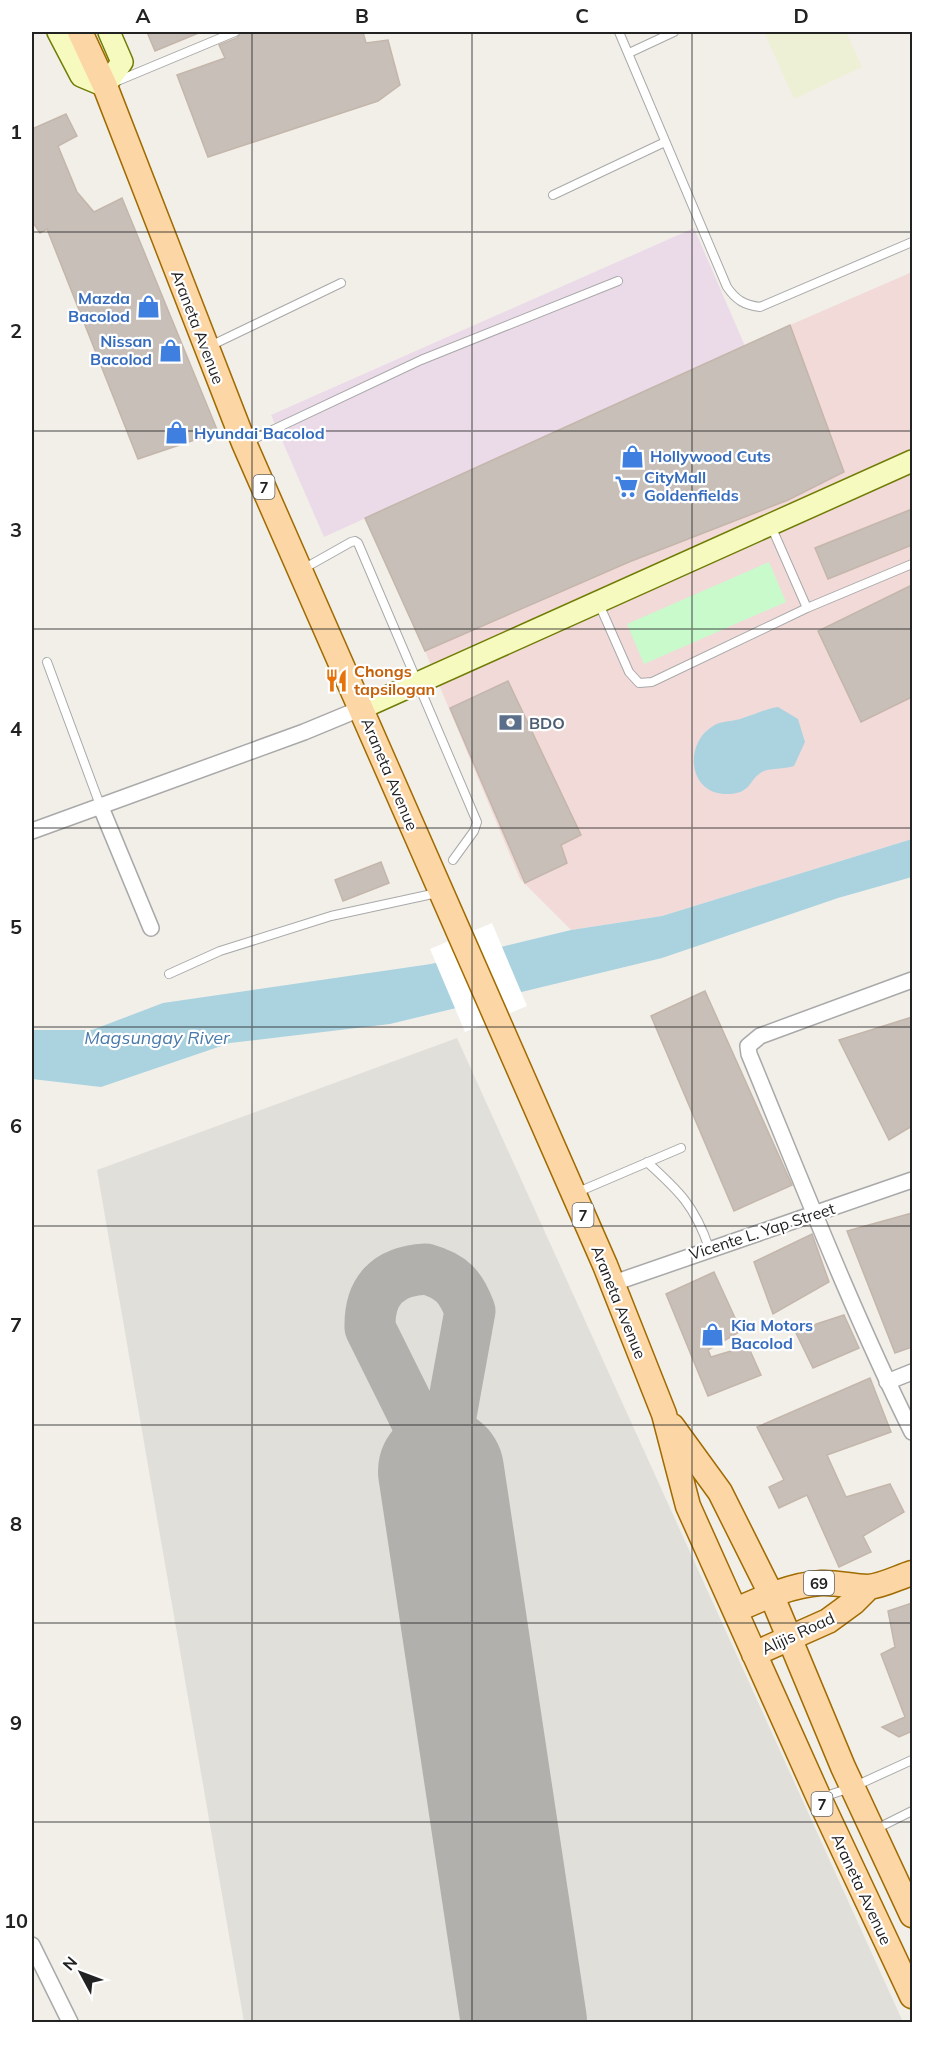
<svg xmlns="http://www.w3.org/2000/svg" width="944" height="2054" viewBox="0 0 944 2054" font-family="Mulish,sans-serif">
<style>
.commercial{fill:#f2dad9}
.industrial{fill:#ebdbe8}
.airport{fill:#e1dfda}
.farmland{fill:#eef0d5}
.park{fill:#c8facc}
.water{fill:#aad3df}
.pier{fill:#fff}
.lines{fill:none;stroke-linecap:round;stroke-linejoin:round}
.taxiway{stroke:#b1b0ac;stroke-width:51}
.runway{stroke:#b1b0ac;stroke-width:126}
.building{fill:#c7bfb8;stroke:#c4b6ab;stroke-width:1.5}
.lane-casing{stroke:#a9a9a9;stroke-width:10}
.street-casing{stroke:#a9a9a9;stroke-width:18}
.secondary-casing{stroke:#707d05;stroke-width:24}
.primary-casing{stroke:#a06b00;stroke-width:27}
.lane{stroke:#fff;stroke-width:8}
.street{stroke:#fff;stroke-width:15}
.secondary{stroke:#f7fabf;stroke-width:21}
.primary{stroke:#fcd6a4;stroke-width:24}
.grid{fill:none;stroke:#222;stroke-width:1.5;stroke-opacity:0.55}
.labels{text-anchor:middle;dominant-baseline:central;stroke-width:4.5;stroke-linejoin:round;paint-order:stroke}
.shield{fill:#fff;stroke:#646464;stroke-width:1.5}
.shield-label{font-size:15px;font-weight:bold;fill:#222}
.shop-label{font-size:16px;font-weight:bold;fill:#366cbe;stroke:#fff;text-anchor:start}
.street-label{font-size:16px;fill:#222;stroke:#fff}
.food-label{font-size:16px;font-weight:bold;fill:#c56008;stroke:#fff;text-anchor:start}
.service-label{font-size:16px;font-weight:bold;fill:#4e5e75;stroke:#fff;text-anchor:start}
.water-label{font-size:18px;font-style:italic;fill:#4a7aab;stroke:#fff}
.neatline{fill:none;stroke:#222;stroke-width:2}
.grid-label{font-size:20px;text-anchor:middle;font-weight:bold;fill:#222}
</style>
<rect width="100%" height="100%" fill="#f2efe9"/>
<path class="commercial" d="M912,272V839L662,916L571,930L520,879L425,651L790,325Z"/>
<path class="industrial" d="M694,228L745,346L324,537L271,415Z"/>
<path class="airport" d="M457,1038L903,2022H244L97,1170Z"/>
<path class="farmland" d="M764,32H846L862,67L794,99Z"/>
<path class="park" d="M769,562L786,602L644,664L627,624Z"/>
<path class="water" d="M778,707L798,719L805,742L794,766C785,769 768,768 762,772C749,779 752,793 729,794C688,796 683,744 713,726C722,720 734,722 743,718C756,714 765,709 778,707Z
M912,839V877L838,898L662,958L390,1024L230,1043L101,1087L32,1079V1030H92L163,1003L431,964L571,930L662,916Z"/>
<path class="pier" d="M492,923L527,1006L465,1032L430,949Z"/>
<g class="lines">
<path class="taxiway" d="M426,1269C451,1276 461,1286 470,1311L441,1471L370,1328C369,1290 388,1271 426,1269Z"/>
<path class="runway" d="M441,1471L524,2022"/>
</g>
<path class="building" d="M147,32H201L155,51Z
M241,32H363L366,43L388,40L400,85L378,101L208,157L177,75L225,58L219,45L237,38Z
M66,114L77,136L58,146L77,192L94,212L122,198L218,432L138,459L47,229L40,233L32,221V129Z
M790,325L844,472L788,500L629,562L425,651L365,518Z
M912,509V545L828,579L815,548Z
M912,585V697L861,722L818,631Z
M508,681L581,835L561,845L567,863L525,883L450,708Z
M381,862L389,883L343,901L335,880Z
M705,991L792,1185L734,1211L651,1016Z
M912,1017V1126L889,1140L839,1040Z
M912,1213V1347L895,1353L847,1231Z
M812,1234L829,1282L773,1314L754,1262Z
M714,1272L741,1331L708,1350L711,1357L748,1346L761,1375L708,1396L666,1294Z
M844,1315L859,1348L813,1368L795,1331Z
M870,1378L891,1432L827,1455L846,1497L890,1484L904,1512L863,1536L871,1552L839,1567L807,1495L779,1508L769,1487L784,1480L757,1427Z
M912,1603V1733L910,1732L899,1737L882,1727L905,1717L881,1654L895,1647L888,1611Z"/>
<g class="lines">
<defs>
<path id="lane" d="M619,32L727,287C736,300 744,305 760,307L912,242
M629,53L674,32
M115,82L235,32
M553,195L665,142
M210,346L341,283
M245,443L421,360L618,281
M771,526L807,608
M303,569L351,542L355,541L358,543L477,822L474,831L453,860
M599,604L629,672L639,683L652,682L807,608L912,564
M47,662L100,805
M169,974L220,951L331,916L437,893
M647,1162C679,1191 695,1206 709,1248
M578,1192L681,1148
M823,1797L853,1787L912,1760
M876,1829L912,1811"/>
<path id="street" d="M100,805L151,928
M32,831L304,732L362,708
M912,980L760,1036L748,1046L749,1054C801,1180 851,1309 912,1432
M611,1284L912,1180
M887,1382L912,1372
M32,1945L70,2022"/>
<path id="secondary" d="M58,32L81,76L105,86L122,62L109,32
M362,708L912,461"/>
<path id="primary" d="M80,32L105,86L244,443L605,1265L664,1414L688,1506L819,1798L912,1996
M672,1426L720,1492L771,1594L843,1767L912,1915
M736,1610C763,1598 791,1585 821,1583C837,1582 852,1587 868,1587C882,1586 899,1577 912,1573
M754,1654L828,1621L854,1602L869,1587"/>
</defs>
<use href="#lane" class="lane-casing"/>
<use href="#street" class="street-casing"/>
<use href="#secondary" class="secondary-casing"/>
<use href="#primary" class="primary-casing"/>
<use href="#lane" class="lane"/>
<use href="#street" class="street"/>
<use href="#secondary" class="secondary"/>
<use href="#primary" class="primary"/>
</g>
<path class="grid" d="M252,32V2022M472,32V2022M692,32V2022M32,232H912M32,431H912M32,629H912M32,828H912M32,1027H912M32,1226H912M32,1425H912M32,1623H912M32,1822H912"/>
<defs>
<symbol id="shop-bare" viewBox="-9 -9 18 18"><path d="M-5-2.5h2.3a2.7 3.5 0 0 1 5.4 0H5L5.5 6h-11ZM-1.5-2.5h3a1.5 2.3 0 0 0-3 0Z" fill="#3f7fe0" stroke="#fff" stroke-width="2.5" paint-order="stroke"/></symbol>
<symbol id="supermarket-bare" viewBox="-9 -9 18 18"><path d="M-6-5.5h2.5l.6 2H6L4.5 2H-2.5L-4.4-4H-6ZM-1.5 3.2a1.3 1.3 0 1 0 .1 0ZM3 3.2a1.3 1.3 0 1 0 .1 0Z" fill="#3f7fe0" stroke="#fff" stroke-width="2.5" paint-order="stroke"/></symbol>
<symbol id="restaurant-bare" viewBox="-9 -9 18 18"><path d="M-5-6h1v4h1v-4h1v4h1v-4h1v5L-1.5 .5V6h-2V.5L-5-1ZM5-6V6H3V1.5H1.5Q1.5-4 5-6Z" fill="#e8710a" stroke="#fff" stroke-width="2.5" paint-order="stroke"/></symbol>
<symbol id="bank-bare" viewBox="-9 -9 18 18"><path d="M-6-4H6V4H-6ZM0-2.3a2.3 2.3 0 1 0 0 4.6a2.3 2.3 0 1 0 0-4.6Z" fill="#5c6f8a" stroke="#fff" stroke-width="2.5" paint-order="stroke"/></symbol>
</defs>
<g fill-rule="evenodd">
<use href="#shop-bare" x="132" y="290" width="33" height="33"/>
<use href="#shop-bare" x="154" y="334" width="33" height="33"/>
<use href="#shop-bare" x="160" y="416" width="33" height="33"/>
<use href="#shop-bare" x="616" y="440" width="33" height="33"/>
<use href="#supermarket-bare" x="610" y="470" width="33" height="33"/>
<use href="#restaurant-bare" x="320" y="664" width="33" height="33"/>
<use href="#bank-bare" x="494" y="706" width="33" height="33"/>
<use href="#shop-bare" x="696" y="1318" width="33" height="33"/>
</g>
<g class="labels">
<g class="shield">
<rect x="253.5" y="475" width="21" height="24" rx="4.5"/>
<rect x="572.5" y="1203" width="21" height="24" rx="4.5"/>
<rect x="804" y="1571" width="30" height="24" rx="4.5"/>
<rect x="811.5" y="1792" width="21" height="24" rx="4.5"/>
</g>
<g class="shield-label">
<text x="264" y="487">7</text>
<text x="583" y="1215">7</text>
<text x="819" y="1583">69</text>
<text x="822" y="1804">7</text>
</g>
<g class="shop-label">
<text x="130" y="298" text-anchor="end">Mazda<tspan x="130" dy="18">Bacolod</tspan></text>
<text x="152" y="341" text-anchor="end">Nissan<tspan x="152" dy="18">Bacolod</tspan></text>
<text x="194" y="433">Hyundai Bacolod</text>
<text x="650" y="456">Hollywood Cuts</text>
<text x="644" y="477">CityMall<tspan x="644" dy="18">Goldenfields</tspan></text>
<text x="731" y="1325">Kia Motors<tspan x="731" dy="18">Bacolod</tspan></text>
</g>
<g class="street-label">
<text transform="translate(198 327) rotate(69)">Araneta Avenue</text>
<text transform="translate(390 774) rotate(67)">Araneta Avenue</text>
<text transform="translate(762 1231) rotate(-18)">Vicente L. Yap Street</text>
<text transform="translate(619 1302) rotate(68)">Araneta Avenue</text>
<text transform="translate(798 1633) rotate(-25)">Alijis Road</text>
<text transform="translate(862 1889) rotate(65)">Araneta Avenue</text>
</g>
<g class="food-label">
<text x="354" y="671">Chongs<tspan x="354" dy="18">tapsilogan</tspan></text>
</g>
<g class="service-label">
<text x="529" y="723">BDO</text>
</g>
<g class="water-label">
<text x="157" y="1037">Magsungay River</text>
</g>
</g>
<rect width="944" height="2054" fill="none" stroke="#ffffff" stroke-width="66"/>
<g transform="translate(81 1973) rotate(311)" stroke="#ffffff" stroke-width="4.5" paint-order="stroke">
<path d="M0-4.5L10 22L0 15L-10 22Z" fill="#222222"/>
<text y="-9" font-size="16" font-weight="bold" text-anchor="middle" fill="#222222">N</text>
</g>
<rect x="33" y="33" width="878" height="1988" class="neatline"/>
<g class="grid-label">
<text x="143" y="23">A</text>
<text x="362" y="23">B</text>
<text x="582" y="23">C</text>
<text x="801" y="23">D</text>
<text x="16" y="139">1</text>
<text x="16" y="338">2</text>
<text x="16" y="537">3</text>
<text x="16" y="736">4</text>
<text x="16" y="934">5</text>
<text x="16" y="1133">6</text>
<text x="16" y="1332">7</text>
<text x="16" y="1531">8</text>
<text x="16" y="1730">9</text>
<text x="16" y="1928">10</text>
</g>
</svg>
